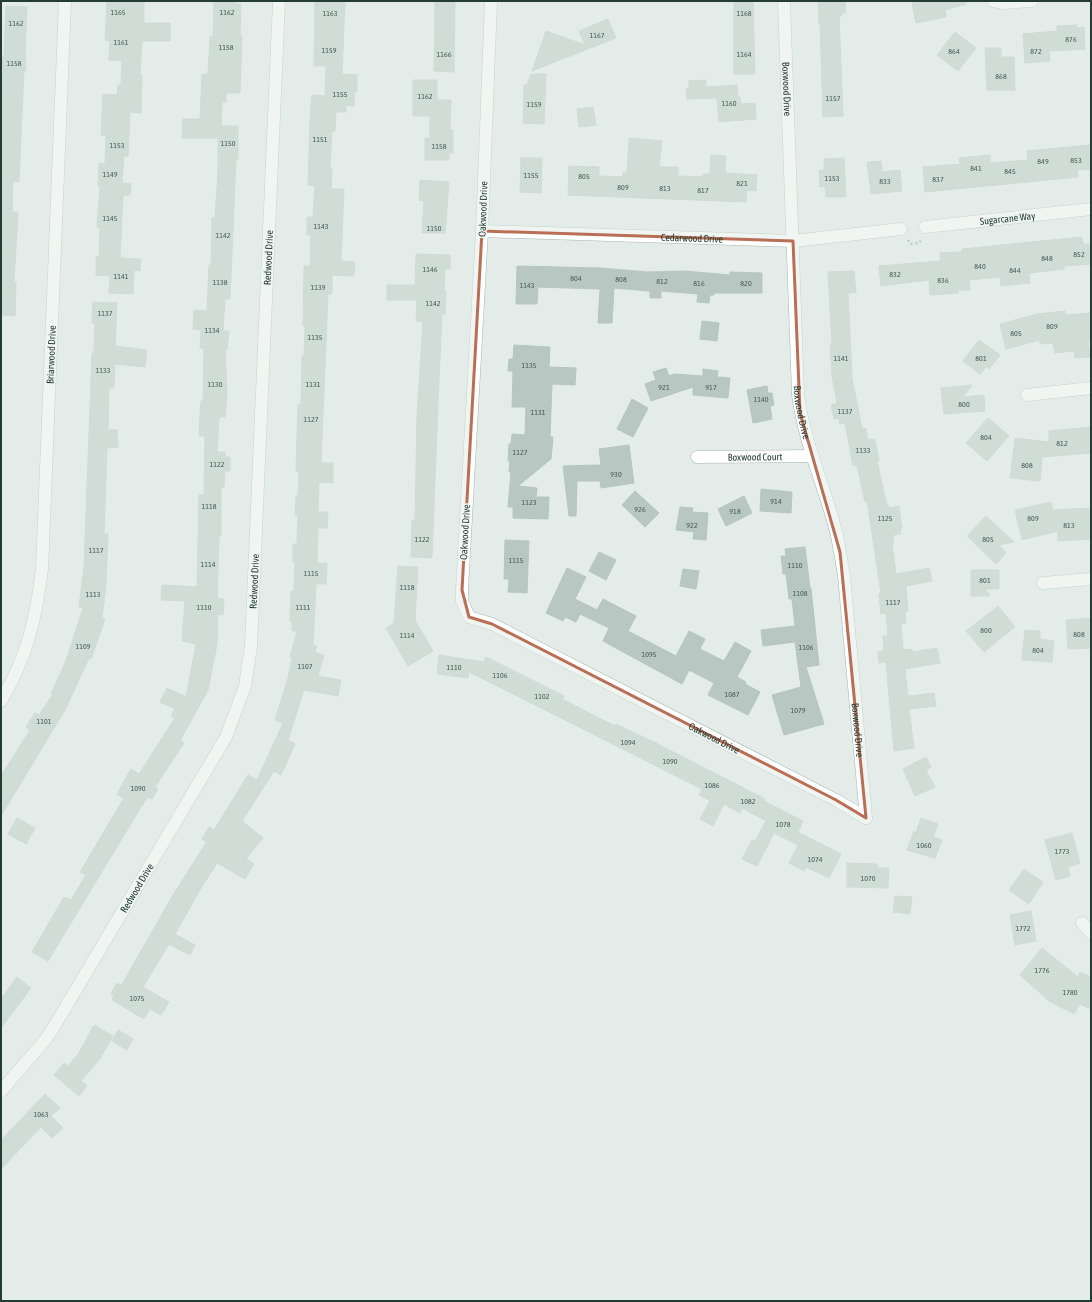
<svg xmlns="http://www.w3.org/2000/svg" width="1092" height="1302" viewBox="0 0 1092 1302" font-family="'Asap Condensed',sans-serif">
<style>
.building{fill:#b8c7c1;stroke:#b6c6bf}
.lines{fill:none;stroke-linecap:round;stroke-linejoin:round}
.street-casing{stroke:#a6b4af;stroke-width:13}
.path{stroke:#85afa0;stroke-width:2.5;stroke-dasharray:2 3;stroke-linecap:butt}
.street{stroke:#fff;stroke-width:12}
.marked{fill:none;stroke:#ba6e56;stroke-width:3;stroke-linejoin:round}
.labels{text-anchor:middle;dominant-baseline:central;stroke-width:3;stroke-linejoin:round;paint-order:stroke}
.number-label{font-size:8px;fill:#486058}
.street-label{font-size:10px;fill:#233d35;stroke:#f4f9f6}
</style>
<rect width="100%" height="100%" fill="#e3ece8"/>
<path class="building" d="M107,1H144V23H170V41H142L140,75H142L141,113L130,112L128,156H124L122,183L131,184L130,195H123V196L120,258L141,259L140,271L134,270L133,294L109,293L110,276L96,275V257H99L100,227H97L100,186H98L99,163L105,164L106,135H101L103,94L117,95L118,85H121L122,61L109,60L110,41L105,40Z
M214,1H236V4H241L240,36H242L240,93H226V102H222L221,126H238V159H236L230,299H225L223,331H229L227,350L225,349L227,393L225,417H219L217,452H225V457H230V471H225L224,487H221V536H219L217,598L224,599L223,615L218,614L217,644L208,690L180,741L184,743L155,787L158,789L152,799L148,797L141,807L48,961L32,952L64,897L71,900L86,875L80,872L124,798L117,794L131,769L139,774L175,718L171,716L175,709L160,702L167,688L186,697L196,644L182,641L185,601L161,600L162,585L197,587L199,495H204L205,436H199L200,412L201,401H203L204,348H200L201,330L193,329L194,310L207,311L209,265H211L212,218H215L218,173V138H182L183,119H200L202,74H208L210,36H213Z
M345,1L342,74L357,75V92H354V106L346,105V112H336L335,131H332L330,169H332L331,189H344L341,261L355,262L354,276L332,275V294H328L321,463H333V483L319,482L318,512H328L327,528H318L317,563H327L326,584H316L313,645L317,646L315,652L324,655L318,676L341,680L338,696L304,690L288,740L295,744L281,775L274,771L242,821L263,838L246,859L254,864L245,879L217,863L200,890L175,934L195,945L190,955L169,944L143,987L169,1002L161,1015L150,1009L144,1019L112,1000L114,996L111,994L117,983L121,986L173,895L206,843L207,842L202,839L209,827L214,830L248,775L257,780L283,723L275,720L288,678L292,658L290,657L297,631H292V621H290L291,591H294L295,562H293V544H297L298,515H295L296,496H298L299,471H296L298,404H301L302,356H304L305,326H303L304,266H310L311,235H307V217H313L315,186L308,185L310,119L312,95L325,96L326,66H314L315,2Z
M435,1H455L454,72L434,71Z
M734,1H753L755,74H734Z
M818,1H845L846,13H841L842,16H839L843,116L823,117L820,23H819Z
M922,1H966V4L945,10L946,17L916,23L912,3Z
M6,6L27,7L25,50L26,71L24,70L19,182L13,181L12,212H18L14,282H16L15,316L1,315V106L3,68H1V56L4,57Z
M608,19L616,38L532,71L546,31L585,45L579,31Z
M1077,25V28L1084,27L1085,49L1049,51L1050,61L1025,63L1023,34L1057,31V26Z
M955,32L976,48L958,71L937,55Z
M985,48H1001V57H1014L1015,90H987Z
M531,74H546L544,124L523,123L524,85H527Z
M413,80H437V100H451L450,130H453V153H449V160H425V138H430V116H413Z
M706,80V87L737,85L738,97H740L741,104L755,103L756,119L719,122L717,98L687,99L686,89H689V81Z
M593,107L596,125L579,127L577,109Z
M629,138L662,141L659,167H678V176L703,177V174H710L711,155L726,156L725,173L757,175L756,191L747,190L746,202L568,195L569,166L599,167V176L623,177V173H627Z
M1090,145L1091,169L1077,170L1078,177L925,192L923,167L960,164L959,158L990,155V163L1028,160L1027,151Z
M521,158H542L541,193L520,192Z
M844,158L846,197H826L825,186L820,187L819,170H824V159Z
M881,161L882,172L900,170L902,191L871,194L867,162Z
M420,180L449,182L445,233H422L424,201L419,200Z
M1081,237L1084,244H1091V264L1064,266V269L1029,273L1030,283L1001,286L1000,277L969,280L970,290H958V293L930,295L929,280L881,286L879,266L940,261V253L962,252V249Z
M416,254L450,255V269L445,268L444,291H446L445,315L442,314L439,378L432,558L411,557L412,520H415L417,415L423,322L416,321L417,300H387V285H415Z
M517,266L601,268L647,272L684,271L730,275V272L762,273V293H714V295H710L709,303L697,302L698,294L661,291V298H650V291L614,288L612,323H598L600,289L538,287L537,304H516Z
M854,271L856,293H848L852,378L862,429L866,428L868,440L875,439L879,461H877L887,506H889V508L899,506L902,528H900L901,534L893,535L894,543H892L896,574L929,568L932,581L906,586L908,611H905L906,623H901L903,650L912,649V652L937,648L940,663L905,669L908,696L934,693L936,706L909,709L914,748L894,751L886,662L879,663L878,652L884,651L883,636H888L886,613L881,614L879,594L881,593L867,501L865,502L857,465L853,466L845,423L840,424L839,418L834,419L831,405L837,403L832,376L830,344H832L828,272Z
M93,302L117,303L115,346L147,350L145,367L115,364L114,388H109L108,429L117,430L118,447L107,448L104,534H108L106,586L102,618L105,619L91,659L89,658L65,710L1,816V776L30,730L26,727L35,713L39,715L53,694H51L66,661L83,608L79,607L84,566L92,353H94L95,323H92Z
M1065,311V315L1091,313V340L1088,341L1090,357L1075,358L1074,351L1055,353L1053,343L1040,344V340L1006,349L1000,324L1037,314Z
M702,321L719,323L717,341L700,339Z
M979,340L1000,355L989,369L986,367L980,374L963,361Z
M514,345L550,347L549,367L576,368L575,385L552,384L550,437H553L551,459L518,486L537,488L536,497H549L548,519L513,518V507H508L511,472H509L510,461H508L509,444H511L512,434L525,435L526,407H512L513,371H508L509,359H513Z
M666,368L669,376L674,374L703,376V369L718,371L717,377L730,378L728,398L693,395V387L651,401L645,384L656,380L653,372Z
M972,385L963,397L984,395L985,411L944,414L941,388Z
M767,386L768,393H772L774,405L770,406L772,419L753,423L747,390Z
M632,399L648,408L633,437L617,429Z
M988,418L1009,436L987,461L966,443Z
M1091,427V453L1042,457L1040,481L1010,478L1015,438L1049,442V431Z
M629,445L634,483L601,488L600,481H577L576,516H569L563,466L601,465L599,449Z
M761,489L792,492L791,513L760,511Z
M635,491L659,513L645,527L622,505Z
M744,496L752,513L726,526L718,509Z
M1051,502L1053,510L1091,508V539L1058,541V531L1022,540L1015,510Z
M680,507L693,508L692,512L708,513L706,540L693,539L694,532L676,530Z
M986,516L1014,542L999,545L1006,553L996,564L967,536Z
M505,540L529,541L527,593L508,592L509,579H504Z
M805,547L810,588H811L819,665L806,667L824,724L784,735L772,695L801,687L795,642L763,646L761,630L795,626L792,599H789L786,574H783L781,556H786L785,549Z
M599,552L616,560L606,580L589,571Z
M398,566L418,567L415,620L433,651L408,666L386,628L394,623Z
M567,568L586,577L575,599L597,610L603,599L636,616L628,631L676,656L689,631L705,639L700,649L724,661L735,642L751,651L737,677L746,682L745,684L760,692L748,715L708,695L714,683L689,670L682,684L603,641L609,628L580,614L576,622L565,617L563,621L546,613Z
M683,569L699,571L696,589L680,586Z
M971,570H999V589H985L990,596H971Z
M998,606L1015,627L984,652L966,631Z
M1091,618V648L1068,649L1066,620Z
M1025,630L1040,631V639L1054,641L1052,662L1022,660Z
M439,655L484,662L486,657L564,696L562,699L615,726L616,724L656,743L765,799L764,801L803,821L798,832L841,854L829,878L806,867L804,871L789,863L798,845L774,833L757,866L742,859L752,840L755,841L766,821L742,808L740,813L724,804L713,826L700,819L710,801L699,795L702,789L469,672L468,678L437,674Z
M926,757L931,767L926,770L935,787L915,796L903,769Z
M17,818L35,828L26,844L8,834Z
M921,818L938,824L933,837L942,840L935,858L907,850L914,831L916,833Z
M1072,833L1080,863L1068,867L1070,876L1056,880L1045,840Z
M847,863L877,864V868H889L888,888L847,887Z
M1024,869L1043,882L1029,904L1009,890Z
M895,896L912,897L910,914L893,912Z
M1031,911L1036,941L1015,945L1010,915Z
M1042,948L1078,977L1080,972L1091,977V1009L1080,1004L1074,1014L1049,1001L1020,975Z
M17,977L31,988L1,1028V999Z
M94,1025L113,1036L99,1060L81,1081L87,1086L79,1096L54,1075L64,1063L68,1066L79,1053Z
M118,1030L133,1039L127,1050L112,1041Z
M45,1094L60,1108L51,1116L63,1128L52,1138L41,1127L1,1169V1140Z"/>
<g class="lines">
<defs>
<g id="street">
<path id="s1" d="M491,1L482,231L462,590V601L469,617L492,624L836,800L866,818"/>
<path id="s2" d="M784,1L798,395C804,440 822,481 834,524C839,541 841,559 844,576L866,818"/>
<path d="M993,1L1002,3L1032,1"/>
<path id="s3" d="M925,227L1091,209"/>
<path id="s4" d="M482,231L793,241L901,229"/>
<path d="M1027,395L1091,388"/>
<path id="s5" d="M697,457L813,456"/>
<path d="M1043,583L1091,579"/>
<path id="s6" d="M1,701C27,657 36,619 42,569L65,1"/>
<path d="M1082,923L1091,933"/>
<path id="s7" d="M1,1091L46,1039L58,1020L226,737L245,686L251,646L279,1"/>
</g>
</defs>
<use href="#street" class="street-casing"/>
<path class="path" d="M908,240L910,244L920,243L921,238"/>
<use href="#street" class="street"/>
</g>
<path d="M0 0H1092V1302H0ZM482,231L793,241L800,413L840,552L866,818L836,800L492,624L469,617L462,590Z" fill="#e3ece8" fill-opacity=".55" fill-rule="evenodd"/>
<path class="marked" d="M482,231L793,241L800,413L840,552L866,818L836,800L492,624L469,617L462,590Z"/>
<g class="labels">
<g class="number-label">
<text x="118" y="12">1165</text>
<text x="227" y="12">1162</text>
<text x="330" y="13">1163</text>
<text x="744" y="13">1168</text>
<text x="16" y="23">1162</text>
<text x="597" y="35">1167</text>
<text x="1071" y="39">876</text>
<text x="121" y="42">1161</text>
<text x="226" y="47">1158</text>
<text x="329" y="50">1159</text>
<text x="954" y="51">864</text>
<text x="1036" y="51">872</text>
<text x="444" y="54">1166</text>
<text x="744" y="54">1164</text>
<text x="14" y="63">1158</text>
<text x="1001" y="76">868</text>
<text x="340" y="94">1155</text>
<text x="425" y="96">1162</text>
<text x="833" y="98">1157</text>
<text x="729" y="103">1160</text>
<text x="534" y="104">1159</text>
<text x="320" y="139">1151</text>
<text x="228" y="143">1150</text>
<text x="117" y="145">1153</text>
<text x="439" y="146">1158</text>
<text x="1076" y="160">853</text>
<text x="1043" y="161">849</text>
<text x="976" y="168">841</text>
<text x="1010" y="171">845</text>
<text x="110" y="174">1149</text>
<text x="531" y="175">1155</text>
<text x="584" y="176">805</text>
<text x="832" y="178">1153</text>
<text x="938" y="179">837</text>
<text x="885" y="181">833</text>
<text x="742" y="183">821</text>
<text x="623" y="187">809</text>
<text x="665" y="188">813</text>
<text x="703" y="190">817</text>
<text x="110" y="218">1145</text>
<text x="321" y="226">1143</text>
<text x="434" y="228">1150</text>
<text x="223" y="235">1142</text>
<text x="1079" y="254">852</text>
<text x="1047" y="258">848</text>
<text x="980" y="266">840</text>
<text x="430" y="269">1146</text>
<text x="1015" y="270">844</text>
<text x="895" y="274">832</text>
<text x="121" y="276">1141</text>
<text x="576" y="278">804</text>
<text x="621" y="279">808</text>
<text x="943" y="280">836</text>
<text x="662" y="281">812</text>
<text x="220" y="282">1138</text>
<text x="699" y="283">816</text>
<text x="746" y="283">820</text>
<text x="527" y="285">1143</text>
<text x="318" y="287">1139</text>
<text x="433" y="303">1142</text>
<text x="105" y="313">1137</text>
<text x="1052" y="326">809</text>
<text x="212" y="330">1134</text>
<text x="1016" y="333">805</text>
<text x="315" y="337">1135</text>
<text x="841" y="358">1141</text>
<text x="981" y="358">801</text>
<text x="529" y="365">1135</text>
<text x="103" y="370">1133</text>
<text x="215" y="384">1130</text>
<text x="313" y="384">1131</text>
<text x="664" y="387">921</text>
<text x="711" y="387">917</text>
<text x="761" y="399">1140</text>
<text x="964" y="404">800</text>
<text x="845" y="411">1137</text>
<text x="538" y="412">1131</text>
<text x="311" y="419">1127</text>
<text x="986" y="437">804</text>
<text x="1062" y="443">812</text>
<text x="863" y="450">1133</text>
<text x="520" y="452">1127</text>
<text x="217" y="464">1122</text>
<text x="1027" y="465">808</text>
<text x="616" y="474">930</text>
<text x="776" y="501">914</text>
<text x="529" y="502">1123</text>
<text x="209" y="506">1118</text>
<text x="640" y="509">926</text>
<text x="735" y="511">918</text>
<text x="885" y="518">1125</text>
<text x="1033" y="518">809</text>
<text x="692" y="525">922</text>
<text x="1069" y="525">813</text>
<text x="422" y="539">1122</text>
<text x="988" y="539">805</text>
<text x="96" y="550">1117</text>
<text x="516" y="560">1115</text>
<text x="208" y="564">1114</text>
<text x="795" y="565">1110</text>
<text x="311" y="573">1115</text>
<text x="985" y="580">801</text>
<text x="407" y="587">1118</text>
<text x="800" y="593">1108</text>
<text x="93" y="594">1113</text>
<text x="893" y="602">1117</text>
<text x="204" y="607">1110</text>
<text x="303" y="607">1111</text>
<text x="986" y="630">800</text>
<text x="1079" y="634">808</text>
<text x="407" y="635">1114</text>
<text x="83" y="646">1109</text>
<text x="806" y="647">1106</text>
<text x="1038" y="650">804</text>
<text x="649" y="654">1095</text>
<text x="305" y="666">1107</text>
<text x="454" y="667">1110</text>
<text x="500" y="675">1106</text>
<text x="732" y="694">1087</text>
<text x="542" y="696">1102</text>
<text x="798" y="710">1079</text>
<text x="44" y="721">1101</text>
<text x="628" y="742">1094</text>
<text x="670" y="761">1090</text>
<text x="712" y="785">1086</text>
<text x="138" y="788">1090</text>
<text x="748" y="801">1082</text>
<text x="783" y="824">1078</text>
<text x="924" y="845">1060</text>
<text x="1062" y="851">1773</text>
<text x="815" y="859">1074</text>
<text x="868" y="878">1070</text>
<text x="1023" y="928">1772</text>
<text x="1042" y="970">1776</text>
<text x="1070" y="992">1780</text>
<text x="137" y="998">1075</text>
<text x="41" y="1114">1063</text>
</g>
<g class="street-label">
<text stroke="none"><textPath href="#s2" startOffset="88">Boxwood Drive</textPath></text>
<text transform="translate(483 209) rotate(-88)">Oakwood Drive</text>
<text stroke="none"><textPath href="#s3" startOffset="83">Sugarcane Way</textPath></text>
<text stroke="none"><textPath href="#s4" startOffset="210">Cedarwood Drive</textPath></text>
<text stroke="none"><textPath href="#s7" startOffset="904">Redwood Drive</textPath></text>
<text stroke="none"><textPath href="#s6" startOffset="354">Briarwood Drive</textPath></text>
<text stroke="none"><textPath href="#s2" startOffset="412">Boxwood Drive</textPath></text>
<text stroke="none"><textPath href="#s5" startOffset="58">Boxwood Court</textPath></text>
<text transform="translate(465 532) rotate(-87)">Oakwood Drive</text>
<text stroke="none"><textPath href="#s7" startOffset="580">Redwood Drive</textPath></text>
<text stroke="none"><textPath href="#s2" startOffset="736">Boxwood Drive</textPath></text>
<text stroke="none"><textPath href="#s1" startOffset="892">Oakwood Drive</textPath></text>
<text stroke="none"><textPath href="#s7" startOffset="245">Redwood Drive</textPath></text>
</g>
</g>
<rect width="1092" height="1302" fill="none" stroke="#233d35" stroke-width="4"/>
</svg>
